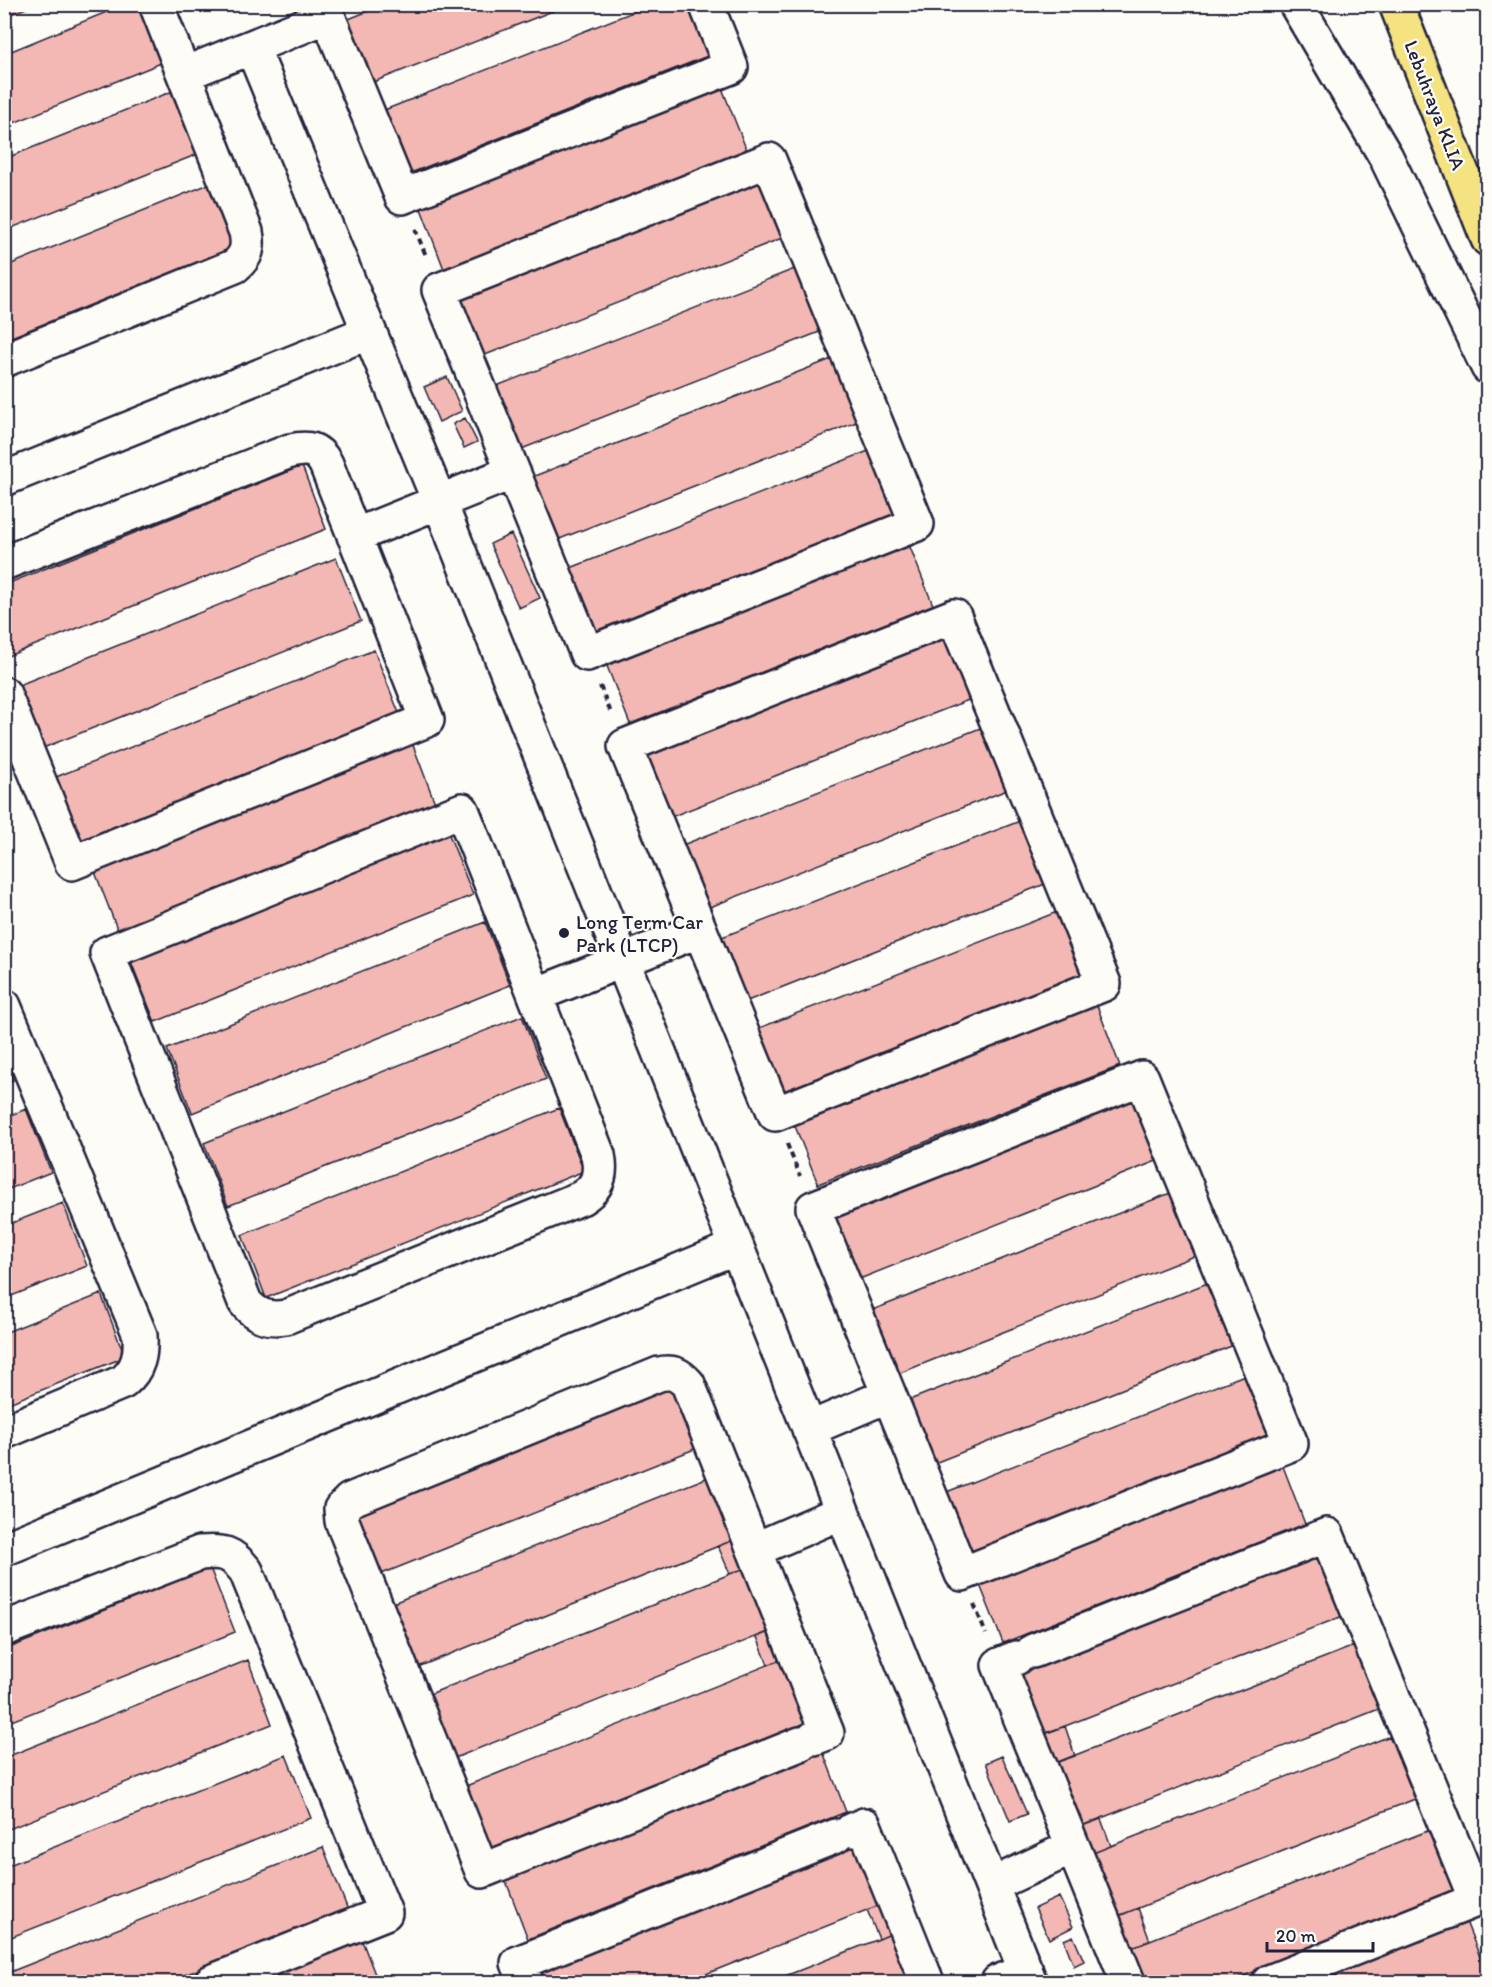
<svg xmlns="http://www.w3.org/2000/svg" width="1492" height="1987" viewBox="0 0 1492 1987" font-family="Itim,sans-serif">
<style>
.building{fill:#f3b8b3;stroke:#22223b;stroke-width:1.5}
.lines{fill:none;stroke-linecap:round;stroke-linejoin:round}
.minor-casing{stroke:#22223b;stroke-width:38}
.major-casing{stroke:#22223b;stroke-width:38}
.path{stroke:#22223b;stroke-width:4;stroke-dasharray:6 4.5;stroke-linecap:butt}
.minor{stroke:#fdfcf7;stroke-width:33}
.major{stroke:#f5e382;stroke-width:33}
.poi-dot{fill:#22223b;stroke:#fdfcf7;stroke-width:2}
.labels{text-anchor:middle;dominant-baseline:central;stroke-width:4.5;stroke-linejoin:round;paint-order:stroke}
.street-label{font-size:20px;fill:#22223b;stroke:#fdfcf7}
.poi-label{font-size:20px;fill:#22223b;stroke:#fdfcf7;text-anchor:start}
</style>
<rect width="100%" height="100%" fill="#fdfcf7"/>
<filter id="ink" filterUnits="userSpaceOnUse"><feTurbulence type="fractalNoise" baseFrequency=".0167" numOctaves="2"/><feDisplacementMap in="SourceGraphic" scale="12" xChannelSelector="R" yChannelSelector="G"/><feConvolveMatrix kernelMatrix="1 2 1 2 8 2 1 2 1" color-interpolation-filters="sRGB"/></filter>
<g filter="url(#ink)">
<path class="building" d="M4,4H36L4,17Z
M126,4H137L161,63L4,127V54Z
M386,4H570L371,83L346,20Z
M653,4H690L710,55L408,174L382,111Z
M722,88L747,151L444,269L420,206Z
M173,91L198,154L4,231V159Z
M758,175L782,238L480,357L455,294Z
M209,184L234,247L4,340V267Z
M797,268L822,331L519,450L494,387Z
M834,358L859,421L557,540L532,477Z
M447,377L462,411L439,422L424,387Z
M465,418L477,442L464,448L453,424Z
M871,450L896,513L593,632L568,569Z
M302,466L326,529L8,656L4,646V585Z
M511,534L540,598L519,608L490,544Z
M908,542L933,605L630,724L605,661Z
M336,558L361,621L43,748L19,685Z
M946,636L971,699L668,818L643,755Z
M374,650L399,713L81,840L56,777Z
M983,727L1007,790L705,909L680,846Z
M411,740L435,803L118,931L93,867Z
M1020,821L1045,884L742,1003L717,939Z
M448,832L473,895L155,1022L130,959Z
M1057,912L1082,975L779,1093L754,1030Z
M485,922L510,985L192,1113L167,1049Z
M1096,1003L1120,1066L818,1184L793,1121Z
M522,1016L546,1079L228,1206L204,1143Z
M4,1058L13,1080L4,1084Z
M1134,1097L1159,1160L857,1280L832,1217Z
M559,1108L584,1171L266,1298L242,1235Z
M26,1109L51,1172L4,1191V1118Z
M1173,1192L1197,1255L895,1375L870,1311Z
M63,1203L87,1266L4,1299V1226Z
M1210,1282L1234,1345L932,1464L907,1401Z
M101,1294L125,1357L4,1405V1333Z
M1247,1374L1271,1437L969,1556L944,1493Z
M672,1385L697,1448L379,1575L354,1512Z
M1281,1461L1305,1524L1003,1643L978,1580Z
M711,1476L736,1539L418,1667L393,1603Z
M734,1540L745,1568L730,1574L718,1546Z
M1318,1553L1343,1616L1040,1736L1015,1673Z
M210,1568L235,1632L4,1724V1650Z
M745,1568L773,1630L455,1758L430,1694Z
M771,1631L781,1659L768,1665L757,1637Z
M1354,1646L1379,1709L1076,1828L1055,1763Z
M783,1659L808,1722L490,1849L466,1786Z
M248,1660L272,1724L4,1831V1758Z
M1065,1726L1075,1756L1055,1763L1045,1733Z
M1390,1736L1415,1799L1113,1918L1088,1855Z
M822,1749L846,1812L528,1939L504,1876Z
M286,1755L311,1818L4,1940V1867Z
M1002,1756L1027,1814L1010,1821L986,1763Z
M1101,1819L1111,1846L1093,1853L1082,1826Z
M1430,1830L1455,1893L1228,1982H1140L1127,1949Z
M858,1841L882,1904L686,1982H546L540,1968Z
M323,1847L348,1910L167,1982H8L5,1974Z
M1059,1897L1073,1927L1049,1939L1035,1908Z
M880,1905L893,1933L879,1939L867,1910Z
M1138,1908L1150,1941L1131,1948L1119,1916Z
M1465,1919L1488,1977V1982H1302Z
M893,1933L914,1982H770L879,1939Z
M1073,1936L1084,1961L1074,1966L1064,1940Z
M361,1938L378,1982H249Z"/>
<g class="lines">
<defs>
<path id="minor" d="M323,4L402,197L731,67L706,4
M1296,4L1386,157L1488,367
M252,47L439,501L1030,1982
M184,74L328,16
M769,160L917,524L587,654L439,290Z
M4,360L235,266C247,256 249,247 246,232L156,4
M4,479L369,332
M354,536L513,472
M4,563L290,451C308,447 317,448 326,464L427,720L72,863L4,694
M954,616L1104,984L775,1114L625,746Z
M462,810L598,1155C602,1174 598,1188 581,1198L286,1317C268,1320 256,1316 245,1302L107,953Z
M535,995L700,930
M4,1006L140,1335C141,1354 139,1369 123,1382L4,1432
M1142,1078L1291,1444L962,1574L813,1208Z
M809,1429L889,1395
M4,1549L736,1247
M754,1550L842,1512
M4,1629L200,1553C223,1551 231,1552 246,1571L385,1913L211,1982
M1033,1651L1327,1535L1476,1900L1269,1982
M1016,1658L999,1665L1128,1982
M800,1744L482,1871L342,1521L341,1509L350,1500L659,1374C672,1371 679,1374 688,1384L827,1733L814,1738
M852,1830L864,1825L927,1982
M992,1885L1073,1847
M526,1982L518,1963L836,1836
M998,1982L1026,1971"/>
<path id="major" d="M1396,4L1488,239"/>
</defs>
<use href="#minor" class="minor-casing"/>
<use href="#major" class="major-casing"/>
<path class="path" d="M415,229L427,258
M600,686L612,715
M787,1144L800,1176
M974,1604L986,1634"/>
<use href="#minor" class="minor"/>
<use href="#major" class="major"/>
</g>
</g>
<circle class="poi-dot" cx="564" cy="933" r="6"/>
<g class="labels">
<g class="street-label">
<text transform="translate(1435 105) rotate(69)">Lebuhraya KLIA</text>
</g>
<g class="poi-label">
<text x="576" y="922">Long Term Car<tspan x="576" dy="23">Park (LTCP)</tspan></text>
</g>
</g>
<rect width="1492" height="1987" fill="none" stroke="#fdfcf7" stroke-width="24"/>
<rect x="12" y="12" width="1468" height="1963" fill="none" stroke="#22223b" stroke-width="2" filter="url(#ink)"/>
<path d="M1267 1942v9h106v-9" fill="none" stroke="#22223b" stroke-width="3"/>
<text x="1276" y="1942" font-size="18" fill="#22223b" stroke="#fdfcf7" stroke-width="4.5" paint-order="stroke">20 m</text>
</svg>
